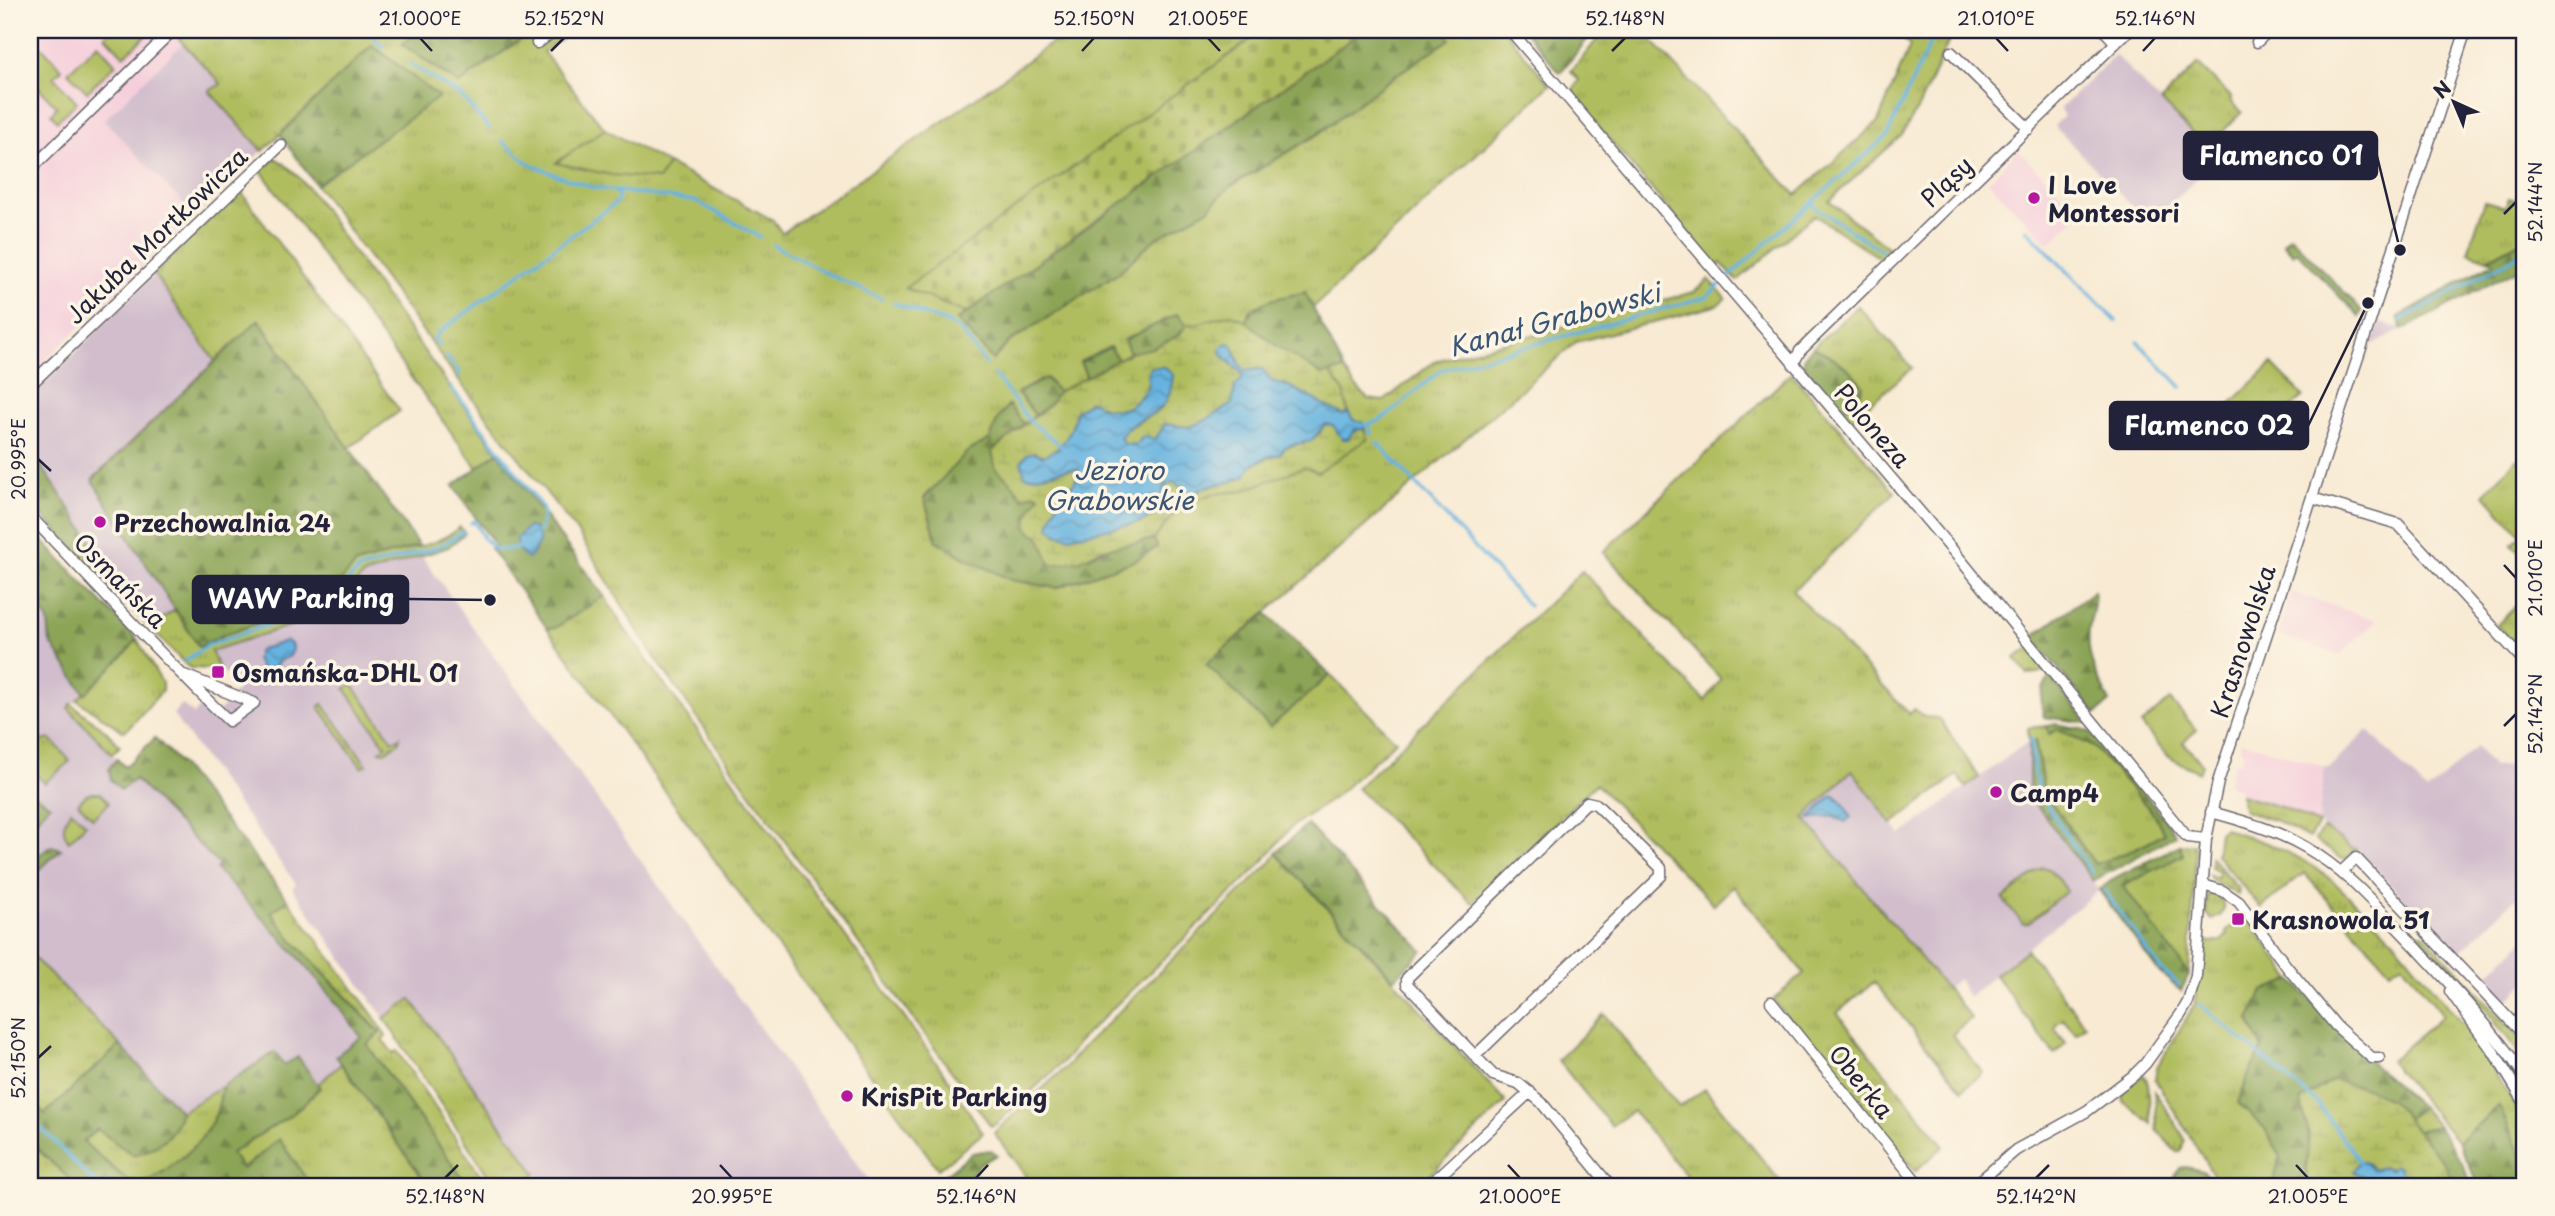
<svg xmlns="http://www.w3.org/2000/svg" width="2555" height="1216" viewBox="0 0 2555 1216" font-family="'Playpen Sans',sans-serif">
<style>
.built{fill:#f5cfdb}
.industrial{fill:#d1bdcc}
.grass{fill:url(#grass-tufts);stroke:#69704d;stroke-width:2}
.forest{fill:url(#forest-firs);stroke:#576348;stroke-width:2}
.wetland{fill:url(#wetland-marsh);stroke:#69704d;stroke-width:2}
.cemetery{fill:url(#cemetery-stones);stroke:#69704d;stroke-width:2}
.green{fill:#b0bd5f;stroke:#69704d;stroke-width:2}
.water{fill:url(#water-waves);stroke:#446a8d;stroke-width:2}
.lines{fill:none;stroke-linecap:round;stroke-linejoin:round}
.stream{stroke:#66b3df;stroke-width:3.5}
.minor-casing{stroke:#6d6870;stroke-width:13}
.minor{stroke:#fff;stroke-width:10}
.ticks{fill:none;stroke:#22223b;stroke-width:2.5}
.poi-dot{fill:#b5179e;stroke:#fcf5e5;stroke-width:2.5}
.labels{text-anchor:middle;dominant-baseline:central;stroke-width:7;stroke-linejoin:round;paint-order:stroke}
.street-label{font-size:24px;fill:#22223b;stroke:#fcf5e5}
.poi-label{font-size:24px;font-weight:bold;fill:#22223b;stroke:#fcf5e5;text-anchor:start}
.water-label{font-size:26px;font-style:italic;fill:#3a5574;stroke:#fcf5e5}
.leader{fill:none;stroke:#22223b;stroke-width:2.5}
.callout-dot{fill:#22223b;stroke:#fcf5e5;stroke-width:2.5}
.callout{fill:#22223b;stroke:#22223b;stroke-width:2.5}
.callout-label{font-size:26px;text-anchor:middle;font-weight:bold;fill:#fff}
.neatline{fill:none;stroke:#22223b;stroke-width:2.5}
.ticks-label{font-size:18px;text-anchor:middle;fill:#22223b}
</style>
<defs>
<pattern id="grass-tufts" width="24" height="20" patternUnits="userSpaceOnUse" patternTransform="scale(1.75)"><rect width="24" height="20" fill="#b0bd5f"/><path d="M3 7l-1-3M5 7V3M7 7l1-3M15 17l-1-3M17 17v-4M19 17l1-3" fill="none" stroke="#97a253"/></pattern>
<pattern id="forest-firs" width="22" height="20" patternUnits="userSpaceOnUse" patternTransform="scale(1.75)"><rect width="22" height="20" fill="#8ca456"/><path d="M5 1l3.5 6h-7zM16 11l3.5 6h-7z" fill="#728548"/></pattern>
<pattern id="wetland-marsh" width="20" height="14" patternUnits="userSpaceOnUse" patternTransform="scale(1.75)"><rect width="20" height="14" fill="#b0bd5f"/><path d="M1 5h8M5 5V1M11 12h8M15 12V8" fill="none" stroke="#97a253"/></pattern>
<pattern id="cemetery-stones" width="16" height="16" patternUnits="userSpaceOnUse" patternTransform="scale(1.75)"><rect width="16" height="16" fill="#b0bd5f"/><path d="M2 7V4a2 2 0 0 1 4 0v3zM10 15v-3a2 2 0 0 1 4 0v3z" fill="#97a253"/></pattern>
<pattern id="water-waves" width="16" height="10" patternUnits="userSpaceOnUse" patternTransform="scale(1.75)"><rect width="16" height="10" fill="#66b3df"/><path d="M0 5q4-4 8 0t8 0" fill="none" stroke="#5491b6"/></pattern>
</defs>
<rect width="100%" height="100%" fill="#fcf5e5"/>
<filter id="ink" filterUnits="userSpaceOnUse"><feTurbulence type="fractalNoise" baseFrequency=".0143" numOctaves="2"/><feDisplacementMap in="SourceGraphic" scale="14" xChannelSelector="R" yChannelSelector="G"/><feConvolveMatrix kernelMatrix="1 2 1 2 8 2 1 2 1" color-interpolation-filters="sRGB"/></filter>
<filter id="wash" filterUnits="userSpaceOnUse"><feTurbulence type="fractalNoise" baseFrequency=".00686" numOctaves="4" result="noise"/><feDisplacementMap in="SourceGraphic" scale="28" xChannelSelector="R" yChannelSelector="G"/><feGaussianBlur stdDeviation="1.57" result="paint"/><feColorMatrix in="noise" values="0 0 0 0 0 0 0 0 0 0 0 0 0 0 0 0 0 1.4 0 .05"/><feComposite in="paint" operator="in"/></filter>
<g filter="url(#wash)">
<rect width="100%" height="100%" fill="#f8ead3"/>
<path class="built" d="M30,30H387L263,151L184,44L105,119L195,216L30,375Z
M2018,150L2080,213L2049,244L1988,182Z
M2292,592L2355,613L2377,620L2340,655L2278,635Z
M2241,741L2325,767L2318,824L2284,808L2240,795L2242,793L2236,787L2233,788L2228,783L2234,763L2240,761L2244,752L2240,749Z"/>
<path class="industrial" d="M183,43L221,84L210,91L263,151L254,158H247L239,165L240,172L195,216L104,120Z
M2115,55L2217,160L2149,224L2054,126L2064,116L2060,109Z
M154,274L215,361L92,480L175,610L149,627L30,449V398Z
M2380,321L2402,330L2372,345Z
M422,557L528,703L873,1186H545L411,999L384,1018L292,888L296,884L173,715L181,704L194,714L201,707L214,718L241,685L219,669L211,651L323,615L364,575Z
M30,593L41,606L48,621L51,642L85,694L68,708L219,865L216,869L318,977L367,1044L318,1085L105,1186L30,1110V745L34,742L30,736Z
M2368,730L2427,792L2476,747L2493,767L2513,765L2525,778V895L2522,892L2458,954L2356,849L2318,824L2325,767L2329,768Z
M2029,741V787L2033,800L2099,890L1968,997L1958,979L1947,988L1804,818L1852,769L1901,835Z
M2525,939V984L2505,1003L2482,980Z"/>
<path class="grass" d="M186,30H422L403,45L459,84L533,30H547L533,40L539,47C548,41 557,31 567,35L543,52L605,129L557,162L659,179L668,164L773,220L782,233L966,105L1069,30H1264L1202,75L964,309L966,313L957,320L993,360L1009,342L1118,273L1155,239L1207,210L1228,188L1317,135L1393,77L1450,39L1444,30H1504L1550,85L1313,308L1305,293L1249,311L1246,321L1230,314L1196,324L1187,325L1177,314L1125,340L1130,353L1118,360L1110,347L1080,362L1087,377L1058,392L1046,378L1020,391L1018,393L1035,415L1024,424L1008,405L998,419L990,439L967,452L963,557L1011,579L1056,588L1133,561L1157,547L1154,539L1171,517L1188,503L1212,494L1243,491L1367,440L1363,422L1353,420L1348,412L1344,392L1330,373L1344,369L1354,385L1368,399L1384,401L1435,361L1694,292L1709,279L1726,298L1716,306L1576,342L1207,664L1270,727L1330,675L1396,741L1335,797L1290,828L1260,865L1081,1039L1067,1058L996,1124L991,1126L732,768L648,647L578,533L459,381L316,185L438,97L372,45L263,151L209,91L221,84L179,39L187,32Z
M1605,30H1642L1796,195L1878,122L1910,46L1895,30H1954L1919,106L1902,135L1829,201L1894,252L1886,262L1814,215L1737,281L1721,263L1717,267L1571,94L1579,80L1571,71Z
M2198,64L2232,98L2230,100L2242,112L2206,148L2161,101Z
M275,158C302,172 327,215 344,239C396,310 445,383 498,452L477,468L261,171Z
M240,190L400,411L349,448L259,320L215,361L154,274Z
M2509,198L2525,203V239L2488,259L2468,252L2485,201L2505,207Z
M1858,306L1912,368L1850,421L1837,407L1849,406L1833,357L1813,347Z
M2272,364L2303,396L2251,447L2220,414Z
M1791,373L1895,492L1793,591L1909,714L1914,709L1924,717L1939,718L1979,777L1966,787L1957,775L1892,824L1852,770L1804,818L1971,1018L1952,1035L1983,1073L1962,1090L1874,982L1837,1013L1944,1146L1915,1171L1773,1000L1804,973L1733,886L1714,905L1596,784L1472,903L1357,788L1582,571L1705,701L1721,679L1603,552Z
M2517,459L2525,468V559L2512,544L2521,535L2484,494Z
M460,527L465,533L448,547L364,575L323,615L211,651L219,669L190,668L186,665L149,627L175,610L199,647L223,635L314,604C330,594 347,569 358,563C391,547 429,553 460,527Z
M604,596L624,628L939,1066L983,1133L938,1169L547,628H555Z
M2525,597V655L2497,625Z
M137,639L162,683V691L128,729L123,731L77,700L125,654Z
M2029,649L2045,669L2039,673L2027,674L2015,658Z
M352,684L393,741L400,737L399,742L385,752L380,751L386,746L345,689Z
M71,704L105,730L120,746L112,754L68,708Z
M323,704L367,765L362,768L319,707Z
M2047,726L2049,733L2059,729L2094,747L2155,815L2164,834L2128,852L2095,865L2044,792L2035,740L2029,741L2028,728Z
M30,736L34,742L51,739L70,761L45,783L30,769Z
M2240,795L2284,808L2318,824L2309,838L2277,821L2244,811Z
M2224,828L2269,844L2305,861L2332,880L2394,940L2466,1028L2509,1096L2525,1127V1167L2499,1106L2458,1142L2390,1061L2443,1015L2402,963L2390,971L2304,873L2261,908L2216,855L2219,832Z
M2323,828L2352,848L2356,849L2346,859H2342L2315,840Z
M2194,844L2196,850L2189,974L2122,886L2183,855L2180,845Z
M1276,853L1506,1102L1418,1186H1033L994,1133L1066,1067L1085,1045L1272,861Z
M2211,857L2239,890L2238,895L2212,880L2209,875L2217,877L2219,871L2211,867Z
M2042,867L2049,869L2067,890L2029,923L2023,924L2003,899Z
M2213,893L2222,899L2224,909L2220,916L2211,919L2206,914L2207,896Z
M288,900L375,1018L386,1036L382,1039L393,1053L397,1051L488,1186H468L367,1044L380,1032L293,941L271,912Z
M2246,915L2292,980L2263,991L2249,1020L2263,1048L2251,1069L2239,1103L2265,1129L2280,1155L2273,1186H2223L2215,1178L2155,1079L2157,1067L2194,1006L2204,943L2221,941L2228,934L2226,931Z
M2420,933L2425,935L2525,1044V1061L2472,992L2417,934Z
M30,954L120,1045L44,1115L30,1100Z
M411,999L536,1174L518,1186H495L384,1018Z
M1604,1014L1679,1107L1705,1089L1784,1186H1695L1633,1111L1611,1126L1558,1060Z
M341,1064L421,1176L409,1186H311L279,1140L242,1169L231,1153L295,1112L320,1087L317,1085Z
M2143,1075L2148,1081L2151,1123L2123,1101C2118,1089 2134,1081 2143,1075Z
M223,1086C220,1096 219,1109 214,1118C199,1149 171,1169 142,1184L126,1179L82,1142L97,1128L133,1155C158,1149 174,1136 181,1112Z
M2155,1092L2181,1132L2184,1141L2181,1151L2177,1152L2174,1150L2157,1129Z
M2421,1107L2438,1126L2417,1131L2407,1119Z
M30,1142L77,1186H30Z"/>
<path class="forest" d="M422,30H533L459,84L402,44Z
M1364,30H1444L1450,39L1393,77L1316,135L1228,188L1207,210L1155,239L1118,273L1009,342L993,360L957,320Z
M1524,30H1595L1560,73Z
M372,45L439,97L316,185L280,134Z
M2290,236L2362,311L2359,317L2297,251L2293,254L2283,243Z
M2525,239V271L2518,269L2402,330L2398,317L2494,262L2488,259Z
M1305,292L1344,369L1323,375L1275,345L1246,321C1253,298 1284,298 1305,292Z
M1177,314L1187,325C1173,344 1152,349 1130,353L1124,340Z
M258,320L419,546L356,564L326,597L314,604L223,635L199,647L92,480Z
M1110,347L1118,360L1087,377L1080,362Z
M1813,347C1834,357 1850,367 1863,386L1859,396L1849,406L1837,407L1805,369L1803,358Z
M1046,378L1058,392L1049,405L1035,415L1018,393Z
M1009,405L1024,424L992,451L996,469L1010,481L1023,498L1034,493L1040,496L1031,509L1046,549L1088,558C1111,543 1129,545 1154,539L1157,547L1134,561L1056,588L1011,580L963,557L937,541L924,498L967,452L990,439L998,419Z
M30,449L149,627L30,503Z
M498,452L604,596L555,628H547L490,548L494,546L493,542L453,486Z
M30,528L137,639L125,654L85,694L50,642L48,621L41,606L30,593Z
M2094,591C2096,603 2092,612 2090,623C2084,654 2096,676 2110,702L2096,714L2032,637Z
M1266,613L1330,675L1270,727L1206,664Z
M2051,678L2088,723L2044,717C2041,703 2038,688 2051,678Z
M2055,724L2082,729L2097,735L2171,827L2176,835L2093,881L2033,800L2029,787V741L2035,740L2044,792L2095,864L2128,852L2164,834L2155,815L2094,747L2059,729L2049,734L2047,726Z
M155,738L178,761L288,900L271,912L293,941L380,1033L367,1045L468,1186H409L421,1176L336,1056L361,1037C319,975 267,923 216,869L219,865L135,779L121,790L111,780L109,768L117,759L125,767Z
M34,794L50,805L30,826V798Z
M1307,824L1423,951L1394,979L1276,853Z
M2180,845L2183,855L2123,886L2189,974L2181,991L2158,971L2099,890L2116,877Z
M51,846L61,849L30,879V862Z
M2292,980L2370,1062L2421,1107L2407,1119L2393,1102L2332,1080L2301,1100L2309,1136L2306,1170L2308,1186H2273L2280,1155L2265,1129L2238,1103L2251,1069L2263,1048L2249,1020L2263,991Z
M120,1045L181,1112C174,1136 158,1149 133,1155L97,1129L83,1142L126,1179L142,1184C171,1169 199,1149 214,1118C219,1109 220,1096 223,1086L275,1052L284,1065L298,1057L320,1088L295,1112L231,1153L243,1169L279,1139L311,1186H77L30,1142V1100L45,1114Z
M2499,1106L2525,1165V1186H2479L2458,1142Z
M2438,1126L2461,1161L2472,1186H2453L2445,1164L2417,1131Z
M990,1150L997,1155L981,1163L964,1186H931L972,1153Z
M2186,1167L2203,1171L2217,1186H2183L2174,1178L2180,1168Z"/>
<path class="wetland" d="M1230,314L1246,321L1275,345L1322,375L1330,373L1344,392L1348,412L1343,415L1291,387L1271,381L1260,368L1245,371C1237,364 1238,353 1231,344L1230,362L1242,374V380L1235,386L1232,404L1201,423L1188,427L1165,424L1155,440L1135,445L1124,444L1120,437L1125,430L1161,409L1147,375L1150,384C1133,411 1119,417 1091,401L1076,411C1071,435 1068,446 1043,456L1034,453L1022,462L1025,476C1045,478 1060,468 1079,469L1077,481L1061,498L1106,528L1141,522L1160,511L1164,487L1172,481L1184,487L1190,495L1208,486L1230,482L1245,476L1253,464L1280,454L1285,447L1295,445L1319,434L1325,424L1332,425L1336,428L1364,429L1367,439L1318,472L1304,467L1242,491L1212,494L1188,503L1171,517L1154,539L1102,549L1079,561L1051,565L1039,535L1032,533L1026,526L1031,509L1040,496L1034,493L1023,498L1010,481L996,469L992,451L1049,405L1058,392L1130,353L1153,348L1178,336L1187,325L1196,324Z
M2333,1080L2369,1089L2393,1102L2445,1164L2453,1186H2404L2399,1167C2389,1169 2382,1167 2372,1170L2368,1164L2364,1176L2375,1186H2308L2306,1170L2309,1136L2301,1100Z"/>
<path class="cemetery" d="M1264,30H1364L966,313L905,288Z"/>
<path class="green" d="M112,30H152L124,56L105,36Z
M30,43L42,47L62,69L54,77L77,102L57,121L51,114L57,107L39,88L32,94L30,92Z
M98,44L116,64L87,92L68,72Z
M605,129L668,164L659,179L611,175L556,163Z
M2170,700L2197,730L2183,742L2202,764L2199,772L2168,757L2141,724Z
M92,793H100L109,803L93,818L78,803L86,795Z
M71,810L86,824L69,841C60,830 64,821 71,810Z
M2027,950L2085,1025L2076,1034L2063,1019L2056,1024L2055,1029L2066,1043L2054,1054L1995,975Z"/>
<path class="water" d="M1226,343L1231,344C1237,353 1237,364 1245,371L1263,369L1271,381L1291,387L1343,415L1348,412L1353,420L1363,422L1364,429L1354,430L1348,439H1342L1333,425L1325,424L1311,441L1285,447L1280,454L1267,457L1253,464L1245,476L1230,482L1208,486L1190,495L1184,487L1172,482L1164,487L1160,511L1141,522L1069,537L1057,534L1049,526C1052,517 1055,507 1060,499C1069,486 1076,486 1079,469C1060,467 1045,478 1025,476L1021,462L1027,454L1034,452L1043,456C1065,447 1072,433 1076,411L1091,401C1118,417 1133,411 1149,384L1147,375L1151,367H1165L1173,375C1169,424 1141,408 1120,437L1124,444L1135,445L1144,436L1155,440L1165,424L1188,427L1201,423L1232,404L1235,386L1242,380V374C1235,365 1223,360 1220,349Z
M528,527L534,528L540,540L533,554L527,559L517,548V538Z
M286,641L290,643L293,649L290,656L280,660L270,672L261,670L256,659L259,650Z
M1835,795L1846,807L1851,817L1845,822L1834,816L1809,819L1831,796Z
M2360,1161H2364L2372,1170L2383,1167L2391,1169L2394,1165L2400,1167L2404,1186H2375C2369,1177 2361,1178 2353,1171Z"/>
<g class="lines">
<path class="stream" d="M373,36L383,47
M410,64L461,96L489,128
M502,141L527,162L556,175L595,188L696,201L760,237
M1811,204L1888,255
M2026,229L2116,321
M773,245L826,273L882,299
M894,303L950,324L961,331L986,364
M2400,320L2525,252
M2138,342L2181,387
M440,346L434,339L437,334L617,202L619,196L615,192
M447,357L459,372V376
M994,374L1029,420L1064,448
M451,387L541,505C546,515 542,523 538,532
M1369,425L1371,434
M1360,426L1376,422L1388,415L1441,370L1706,297L1887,136L1936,30
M1377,442L1529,606
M471,523L474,521L485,540L496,550L517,548
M185,661L208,645L324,606L360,569L439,547L463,532
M2031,739L2034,775L2046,804L2092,873
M2104,890L2162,971L2179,985
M2199,1004L2316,1102L2360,1161
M30,1117L98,1186"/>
</g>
</g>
<g filter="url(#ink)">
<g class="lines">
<defs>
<path id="minor" d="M1510,30L1960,559L2187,837L2206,839
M2104,30L2116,43
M2257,42L2269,30
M537,43L556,30
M1951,52L2029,129
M30,170L173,30
M1793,364L1800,351L2129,30
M30,385L281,145
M2312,498L2398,524L2525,662
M30,516C96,584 160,655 229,721L254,703
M184,675L254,703
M2211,812C2243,821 2276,830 2305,847C2347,871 2379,909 2412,943C2452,986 2492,1028 2525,1077
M2341,872L2356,858L2525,1036
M2203,885L2223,891L2239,902L2287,967L2336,1026L2372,1058H2379
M2450,991L2493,1051L2525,1103
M1771,1002L1920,1186
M1475,1056L1661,876V868L1596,804L1587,802L1407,978V984L1493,1075L1518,1083L1541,1102L1610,1186
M1433,1186L1435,1180L1530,1092
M1974,1186L2016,1150L2087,1111L2133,1076L2145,1064L2181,1014L2188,1002L2196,976L2206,839L2218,782L2466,30"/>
</defs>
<use href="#minor" class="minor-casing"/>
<use href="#minor" class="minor"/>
</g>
</g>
<path class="ticks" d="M420,38L432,51M1208,38L1220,51M1996,38L2008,51M551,51L564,38M1082,51L1094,38M1612,51L1625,38M2143,51L2155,38M2504,214L2516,202M38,459L51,471M2504,565L2516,578M2504,726L2516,714M38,1058L51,1046M720,1165L732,1178M1508,1165L1520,1178M2296,1165L2308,1178M445,1178L458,1165M976,1178L988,1165M2036,1178L2049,1165"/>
<g class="poi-dot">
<circle cx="2034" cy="198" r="7"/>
<circle cx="100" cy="522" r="7"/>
<rect x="211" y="665" width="14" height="14" rx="3.5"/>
<circle cx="1996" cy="792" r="7"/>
<rect x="2231" y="912" width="14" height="14" rx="3.5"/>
<circle cx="847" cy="1096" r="7"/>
</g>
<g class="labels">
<g class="street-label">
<text transform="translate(1946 181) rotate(-44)">Pląsy</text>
<text transform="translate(156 235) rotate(-44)">Jakuba Mortkowicza</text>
<text transform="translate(1873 425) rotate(49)">Poloneza</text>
<text transform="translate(121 580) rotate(46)">Osmańska</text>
<text transform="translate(2242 641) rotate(-72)">Krasnowolska</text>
<text transform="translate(1862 1081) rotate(51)">Oberka</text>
</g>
<g class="poi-label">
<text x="2048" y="184">I Love<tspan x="2048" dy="28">Montessori</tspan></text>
<text x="114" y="522">Przechowalnia 24</text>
<text x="232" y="672">Osmańska-DHL 01</text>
<text x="2010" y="792">Camp4</text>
<text x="2252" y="919">Krasnowola 51</text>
<text x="861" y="1096">KrisPit Parking</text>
</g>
<g class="water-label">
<text transform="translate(1554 319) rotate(-15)">Kanał Grabowski</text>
<text x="1119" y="469">Jezioro<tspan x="1119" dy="30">Grabowskie</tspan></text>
</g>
</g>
<path class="leader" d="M2400 250L2377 156M2368 303L2308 426M490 600L408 599"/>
<g class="callout-dot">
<circle cx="2400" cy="250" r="7"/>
<circle cx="2368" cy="303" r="7"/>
<circle cx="490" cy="600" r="7"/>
</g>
<g class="callout">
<rect x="2184" y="132" width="193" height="47" rx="7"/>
<rect x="2110" y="402" width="198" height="47" rx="7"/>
<rect x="193" y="576" width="215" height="47" rx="7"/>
</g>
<g class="callout-label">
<text x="2281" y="165">Flamenco 01</text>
<text x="2209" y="435">Flamenco 02</text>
<text x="301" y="608">WAW Parking</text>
</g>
<rect width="2555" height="1216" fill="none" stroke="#fcf5e5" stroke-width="77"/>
<g transform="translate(2454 102) rotate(316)" stroke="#fcf5e5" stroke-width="5" paint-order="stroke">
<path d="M0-5L12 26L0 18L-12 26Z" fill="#22223b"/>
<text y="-10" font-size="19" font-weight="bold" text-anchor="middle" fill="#22223b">N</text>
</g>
<rect x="38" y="38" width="2478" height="1140" class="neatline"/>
<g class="ticks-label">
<text x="420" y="25">21.000°E</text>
<text x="564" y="25">52.152°N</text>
<text x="1094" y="25">52.150°N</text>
<text x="1208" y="25">21.005°E</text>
<text x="1625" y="25">52.148°N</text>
<text x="1996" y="25">21.010°E</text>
<text x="2155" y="25">52.146°N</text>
<text transform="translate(2536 202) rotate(-90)" y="6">52.144°N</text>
<text transform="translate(19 459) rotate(-90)" y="6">20.995°E</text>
<text transform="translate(2536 578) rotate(-90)" y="6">21.010°E</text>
<text transform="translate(2536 714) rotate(-90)" y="6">52.142°N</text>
<text transform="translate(19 1058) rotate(-90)" y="6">52.150°N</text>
<text x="445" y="1203">52.148°N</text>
<text x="732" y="1203">20.995°E</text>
<text x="976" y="1203">52.146°N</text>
<text x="1520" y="1203">21.000°E</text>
<text x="2036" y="1203">52.142°N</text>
<text x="2308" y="1203">21.005°E</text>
</g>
</svg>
